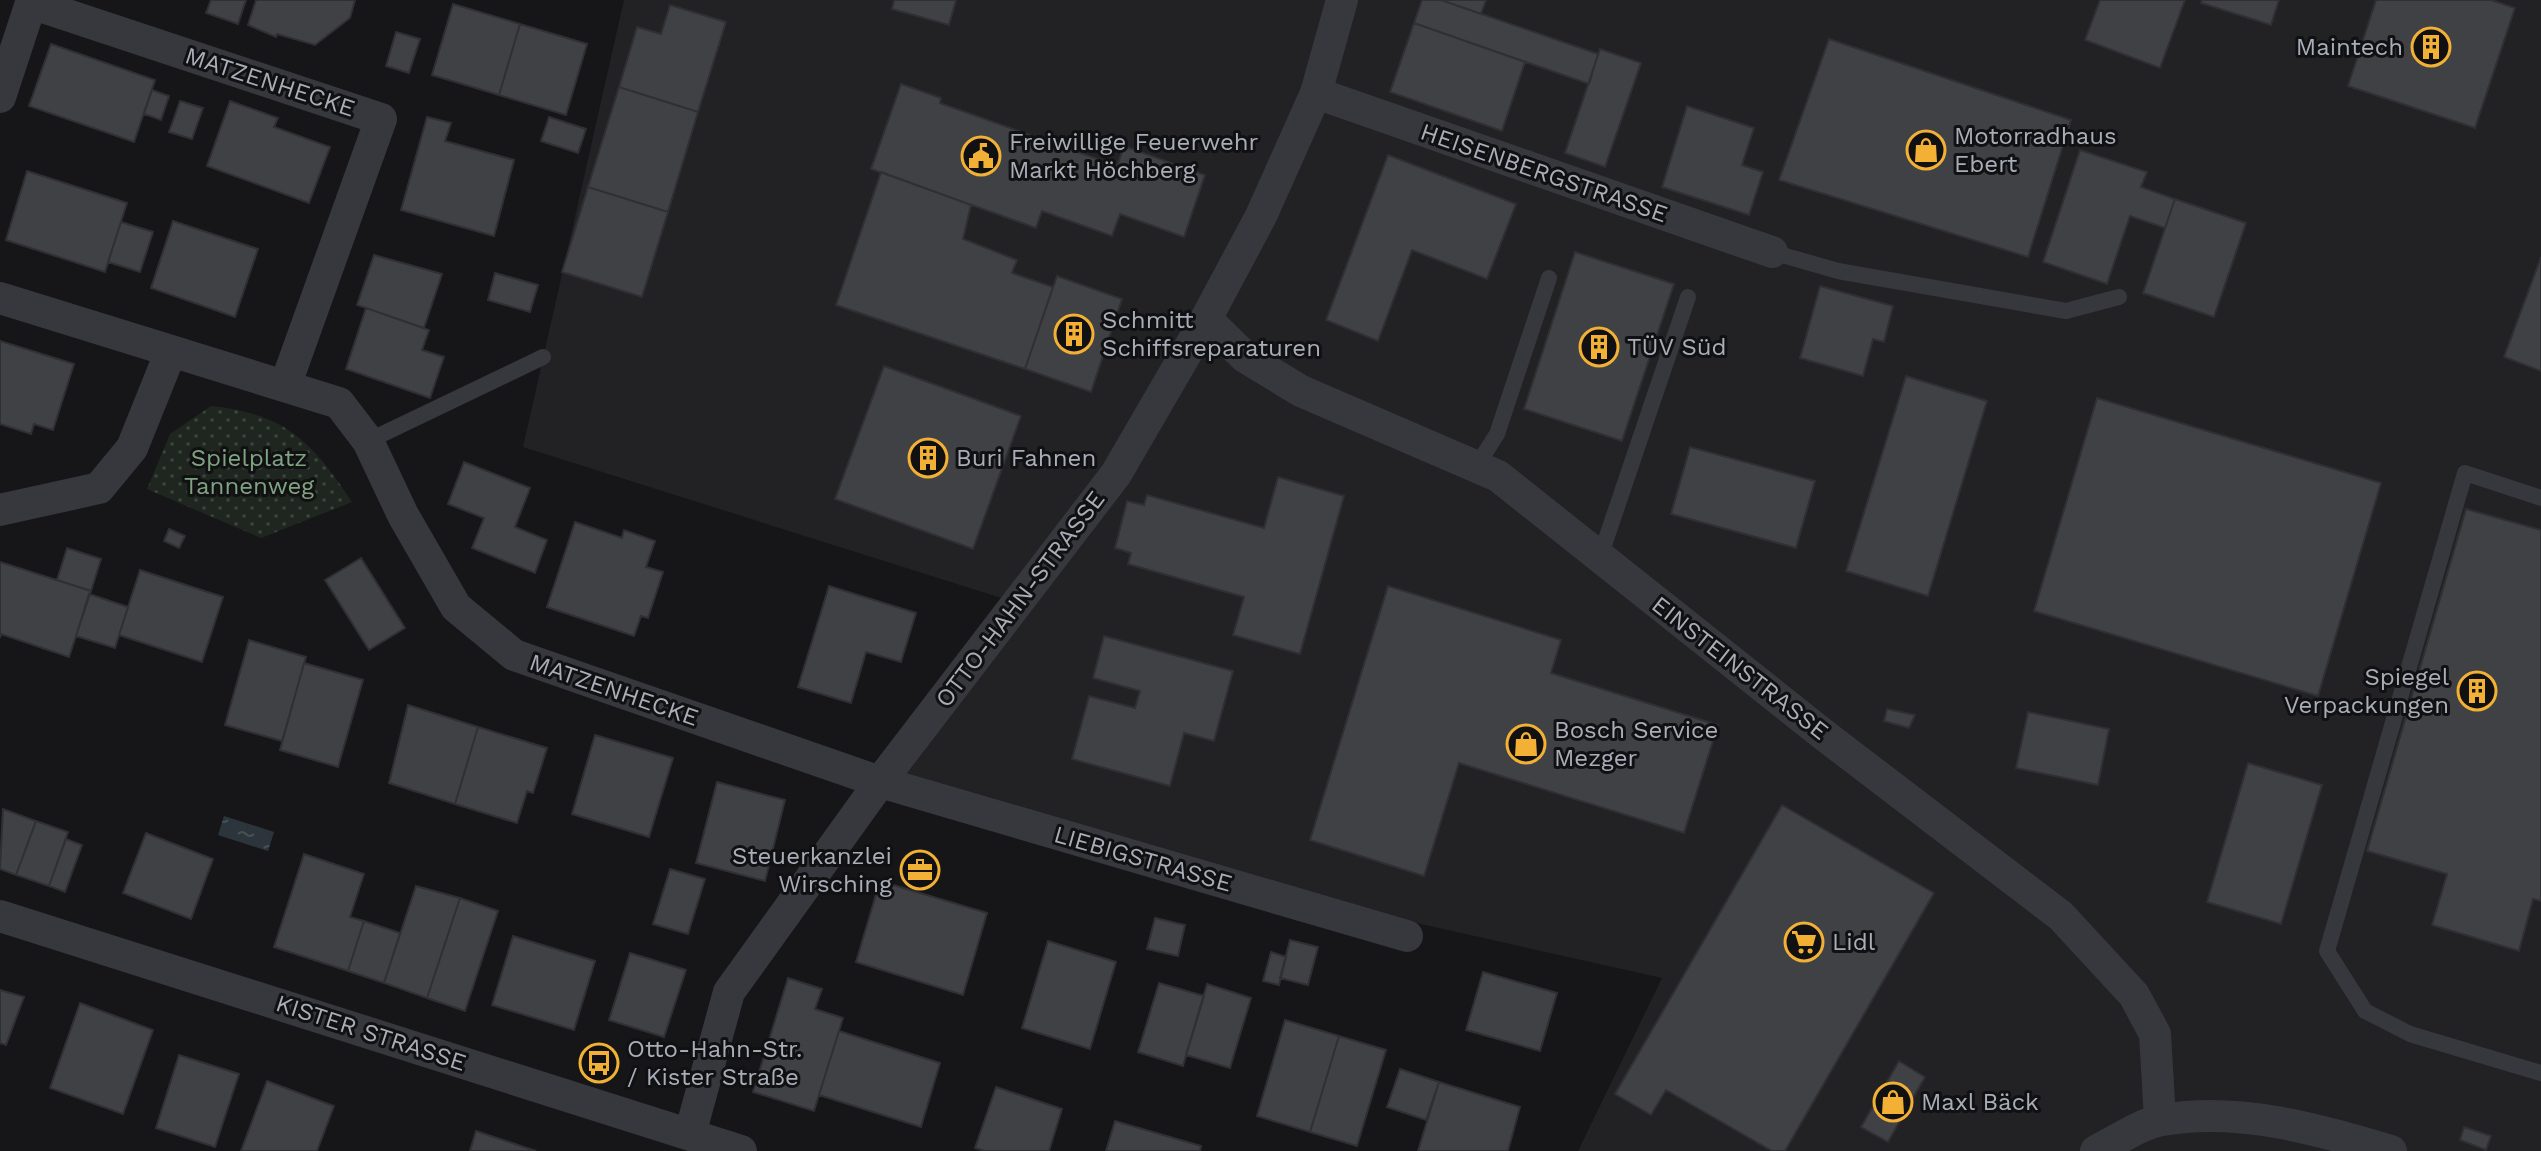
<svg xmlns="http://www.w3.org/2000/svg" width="2541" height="1151" viewBox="0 0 2541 1151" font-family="'Work Sans',sans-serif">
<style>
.built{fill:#222225}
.park{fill:url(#park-dots)}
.water{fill:url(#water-ripples)}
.building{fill:#404145;stroke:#303034;stroke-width:2}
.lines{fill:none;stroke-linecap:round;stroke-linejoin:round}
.lane{stroke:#37383d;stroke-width:16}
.street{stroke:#37383d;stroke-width:32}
.labels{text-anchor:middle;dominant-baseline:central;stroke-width:6;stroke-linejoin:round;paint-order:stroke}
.poi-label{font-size:24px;fill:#a8adb8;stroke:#111113;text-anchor:start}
.street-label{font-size:24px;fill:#a8adb8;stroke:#111113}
.park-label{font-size:24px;fill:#7fa381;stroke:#111113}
</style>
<defs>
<pattern id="park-dots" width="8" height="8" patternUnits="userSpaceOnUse" patternTransform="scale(2)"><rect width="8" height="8" fill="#1e261f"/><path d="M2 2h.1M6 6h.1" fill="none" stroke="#3c433d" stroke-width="1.8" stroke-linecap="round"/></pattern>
<pattern id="water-ripples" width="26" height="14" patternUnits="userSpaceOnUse" patternTransform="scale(2)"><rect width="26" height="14" fill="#2c353c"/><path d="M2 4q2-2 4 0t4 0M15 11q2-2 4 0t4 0" fill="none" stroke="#485056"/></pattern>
</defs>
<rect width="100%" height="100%" fill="#161618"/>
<path class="built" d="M624,0H2541V1151H1578L1662,978L1264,889L902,780L1011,601L523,447Z"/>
<path class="park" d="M211,406C286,414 312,442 352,502L261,538L147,489L170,434Z"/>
<path class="water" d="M224,816L274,832L268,851L218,835Z"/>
<path class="building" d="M211,0H246L238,24L206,13Z
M256,0H355L350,18L315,45L277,34L276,37L248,25Z
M894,0H956L949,25L892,9Z
M1422,0H1441L1598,54L1589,84L1414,23Z
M1441,0H1486L1481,14Z
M2100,0H2185L2160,68L2085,40Z
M2202,0H2279L2271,25L2201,3Z
M2376,0H2491L2515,8L2475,128L2348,86Z
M453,4L520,24L499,95L432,75Z
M670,5L726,22L698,112L619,87L637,27L661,34Z
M1414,23L1525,62L1502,131L1390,92Z
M520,24L587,44L566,115L499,95Z
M396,32L420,39L409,73L386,66Z
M1829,39L2071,120L2028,257L1779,180Z
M51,44L155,80L134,142L29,106Z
M1600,49L1641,63L1605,167L1565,153Z
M901,84L941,98L940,103L1117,166L1124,146L1205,175L1184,237L1120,214L1112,236L1042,211L1036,228L871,169Z
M619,87L698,112L668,212L588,187Z
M152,90L169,96L161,120L144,114Z
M180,101L203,108L192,139L169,132Z
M230,101L278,118L274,127L330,147L309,203L207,166Z
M1687,106L1754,128L1742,165L1763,172L1749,215L1662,187Z
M427,117L451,123L445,141L514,160L494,236L401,210Z
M549,117L586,129L578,153L541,141Z
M2080,150L2147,172L2141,187L2175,199L2165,228L2130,216L2107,284L2043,262Z
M1388,155L1516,204L1487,279L1412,250L1378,341L1326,320Z
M27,171L127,203L105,272L6,240Z
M881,172L971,205L963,239L1017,260L1012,273L1053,287L1025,369L836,305Z
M588,187L668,212L642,297L562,272Z
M2175,199L2246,223L2214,317L2143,293Z
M173,221L258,249L235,317L151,288Z
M121,222L153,232L140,272L108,262Z
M1575,252L1674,284L1622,441L1524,409Z
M374,255L442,274L424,328L357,305Z
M2541,257V371L2504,357Z
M495,273L538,285L530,312L488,300Z
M1057,276L1122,299L1091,392L1025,369Z
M1820,286L1893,306L1884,342L1873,339L1863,376L1800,358Z
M366,308L429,330L422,350L444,357L430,398L346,369Z
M0,341L74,364L53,430L34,424L31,434L0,424Z
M884,366L1021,416L973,549L835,499Z
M1906,376L1987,401L1928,596L1846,571Z
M2097,398L2381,483L2318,696L2034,611Z
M1690,447L1815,481L1796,548L1671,514Z
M464,462L530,488L515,527L547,540L535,573L472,548L484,518L448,504Z
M1278,477L1344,496L1300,654L1233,635L1244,597L1128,564L1131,553L1115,548L1127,501L1144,505L1147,495L1264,528Z
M2466,509L2541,530V901L2533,899L2519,951L2432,925L2447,874L2367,851Z
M575,522L622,538L624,530L655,541L646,567L663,572L648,618L641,616L634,636L547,607Z
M169,529L185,536L179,548L164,541Z
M67,548L101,559L91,591L57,580Z
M361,558L405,628L369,650L325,580Z
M0,562L91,591L69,657L1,634L0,638Z
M140,570L223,597L202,662L119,635Z
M829,586L916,613L901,662L866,652L851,703L798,687Z
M1388,586L1561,640L1551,673L1718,725L1684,833L1459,763L1424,876L1310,840Z
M89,594L128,607L115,648L76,636Z
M1104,636L1233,671L1214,741L1184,733L1170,786L1072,759L1089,696L1135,708L1140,691L1093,678Z
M249,640L306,657L282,741L225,725Z
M304,663L363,680L338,767L280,750Z
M408,705L478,727L455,804L389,783Z
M1887,709L1915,715L1909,728L1884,721Z
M2028,712L2109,729L2098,785L2016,768Z
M478,727L547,748L533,793L527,791L517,823L455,804Z
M595,735L673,758L649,837L572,814Z
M2248,763L2322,785L2281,924L2207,902Z
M717,782L785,800L765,881L696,863Z
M1782,805L1934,893L1785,1151H1772L1666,1090L1651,1115L1615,1094Z
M3,809L36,821L16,875L0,869Z
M36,821L68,832L49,886L16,875Z
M146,833L213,859L191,919L123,893Z
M66,839L82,845L65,892L49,886Z
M304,854L364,874L350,917L364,921L348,971L274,947Z
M670,869L705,879L688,934L653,924Z
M880,881L987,913L963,995L856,962Z
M416,886L460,898L427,998L384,983Z
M460,898L498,911L465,1011L427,998Z
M1155,918L1185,925L1178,956L1147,949Z
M364,921L400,933L384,983L348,971Z
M513,936L595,961L574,1030L492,1005Z
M1290,940L1318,947L1308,985L1280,978Z
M1048,941L1116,962L1090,1049L1022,1028Z
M1271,952L1286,957L1279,985L1263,981Z
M630,953L686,970L664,1037L609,1020Z
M1483,972L1557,993L1540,1051L1466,1030Z
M788,978L822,989L815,1009L843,1018L814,1111L753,1092Z
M1159,983L1204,996L1183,1066L1138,1052Z
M1207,984L1251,998L1230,1068L1186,1055Z
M0,990L24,997L6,1045L0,1043Z
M80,1003L153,1030L123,1114L50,1088Z
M1285,1020L1339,1036L1310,1132L1257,1116Z
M839,1031L940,1063L921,1127L819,1095Z
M1339,1036L1386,1050L1357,1146L1310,1132Z
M179,1055L239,1074L215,1147L156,1128Z
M1899,1061L1925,1077L1888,1142L1861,1127Z
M1400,1069L1439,1082L1426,1120L1387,1107Z
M267,1081L334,1106L317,1151H241Z
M1439,1082L1520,1107L1508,1151H1418Z
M996,1087L1062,1109L1049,1151H985L975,1148Z
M1115,1121L1201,1146L1200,1151H1106Z
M2464,1127L2491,1136L2486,1150L2460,1140Z
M476,1131L536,1151H470Z"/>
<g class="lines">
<path class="lane" d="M1772,252L1838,271L2066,311L2119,297
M368,441L543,357
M1476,467L1497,434L1549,278
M2541,498L2465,473L2327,951L2365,1011L2410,1034L2541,1073
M1600,557L1688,297"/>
<path class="street" d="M1316,93L1772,252
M0,97L31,3L381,119L285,386
M0,298L339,403L368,441L403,515L456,607L514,655L880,782L1407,936
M1206,319L1245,357L1301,391L1498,476L1824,735L2061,916L2134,995L2155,1034L2160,1120
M0,510L99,488L132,448L171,351
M0,916L741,1151
M690,1134L729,992L880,782L1116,474L1206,319L1261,216L1316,93L1342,0
M2096,1151C2116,1141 2140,1124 2162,1120C2239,1106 2319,1130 2391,1151"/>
</g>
<defs>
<symbol id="building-ring" viewBox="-11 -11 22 22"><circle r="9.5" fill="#111113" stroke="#f2b134" stroke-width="1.5"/><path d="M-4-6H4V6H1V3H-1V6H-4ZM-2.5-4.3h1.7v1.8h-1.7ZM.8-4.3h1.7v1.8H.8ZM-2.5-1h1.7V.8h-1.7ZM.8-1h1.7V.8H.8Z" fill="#f2b134"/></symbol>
<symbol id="shop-ring" viewBox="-11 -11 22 22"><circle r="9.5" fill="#111113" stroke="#f2b134" stroke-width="1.5"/><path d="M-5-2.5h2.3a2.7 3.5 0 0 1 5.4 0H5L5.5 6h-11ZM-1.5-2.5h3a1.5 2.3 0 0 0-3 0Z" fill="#f2b134"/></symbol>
<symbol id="civic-ring" viewBox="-11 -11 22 22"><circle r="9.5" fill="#111113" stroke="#f2b134" stroke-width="1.5"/><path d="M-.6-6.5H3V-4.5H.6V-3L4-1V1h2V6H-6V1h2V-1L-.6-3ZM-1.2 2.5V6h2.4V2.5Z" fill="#f2b134"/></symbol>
<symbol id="office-ring" viewBox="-11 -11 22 22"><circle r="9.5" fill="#111113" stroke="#f2b134" stroke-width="1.5"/><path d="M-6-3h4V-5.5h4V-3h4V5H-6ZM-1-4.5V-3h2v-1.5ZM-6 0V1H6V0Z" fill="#f2b134"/></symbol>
<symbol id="supermarket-ring" viewBox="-11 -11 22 22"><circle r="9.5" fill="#111113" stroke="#f2b134" stroke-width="1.5"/><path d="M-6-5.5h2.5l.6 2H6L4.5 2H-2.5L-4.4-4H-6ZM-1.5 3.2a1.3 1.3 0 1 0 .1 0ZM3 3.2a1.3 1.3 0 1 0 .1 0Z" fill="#f2b134"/></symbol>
<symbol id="bus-ring" viewBox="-11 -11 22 22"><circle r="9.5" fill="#111113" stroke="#f2b134" stroke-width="1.5"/><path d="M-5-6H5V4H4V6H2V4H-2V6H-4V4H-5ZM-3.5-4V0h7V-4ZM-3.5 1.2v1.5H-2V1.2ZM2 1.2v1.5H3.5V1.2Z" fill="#f2b134"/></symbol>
</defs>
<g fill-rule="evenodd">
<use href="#building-ring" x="2409" y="25" width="44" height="44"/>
<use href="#shop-ring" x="1904" y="128" width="44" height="44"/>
<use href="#civic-ring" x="959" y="134" width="44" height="44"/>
<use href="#building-ring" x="1052" y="312" width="44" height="44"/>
<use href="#building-ring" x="1577" y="325" width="44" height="44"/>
<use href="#building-ring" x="906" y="436" width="44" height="44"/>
<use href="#building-ring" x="2455" y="669" width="44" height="44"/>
<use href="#shop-ring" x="1504" y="722" width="44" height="44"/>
<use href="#office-ring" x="898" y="848" width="44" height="44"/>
<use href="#supermarket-ring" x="1782" y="920" width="44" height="44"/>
<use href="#bus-ring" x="577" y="1041" width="44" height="44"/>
<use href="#shop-ring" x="1871" y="1080" width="44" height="44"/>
</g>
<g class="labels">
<g class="poi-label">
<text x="2403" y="47" text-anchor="end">Maintech</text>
<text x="1954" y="136">Motorradhaus<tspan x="1954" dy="28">Ebert</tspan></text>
<text x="1009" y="142">Freiwillige Feuerwehr<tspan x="1009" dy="28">Markt Höchberg</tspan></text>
<text x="1102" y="320">Schmitt<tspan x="1102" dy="28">Schiffsreparaturen</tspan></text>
<text x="1627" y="347">TÜV Süd</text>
<text x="956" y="458">Buri Fahnen</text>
<text x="2449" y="677" text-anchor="end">Spiegel<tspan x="2449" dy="28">Verpackungen</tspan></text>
<text x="1554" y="730">Bosch Service<tspan x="1554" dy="28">Mezger</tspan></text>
<text x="892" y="856" text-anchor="end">Steuerkanzlei<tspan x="892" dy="28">Wirsching</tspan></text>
<text x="1832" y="942">Lidl</text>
<text x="627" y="1049">Otto-Hahn-Str.<tspan x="627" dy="28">/ Kister Straße</tspan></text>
<text x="1921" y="1102">Maxl Bäck</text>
</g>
<g class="street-label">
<text transform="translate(270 82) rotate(18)">MATZENHECKE</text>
<text transform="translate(1544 173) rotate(19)">HEISENBERGSTRASSE</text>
<text transform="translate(1020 599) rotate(-53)">OTTO-HAHN-STRASSE</text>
<text transform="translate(1740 668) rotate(38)">EINSTEINSTRASSE</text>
<text transform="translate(614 690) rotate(19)">MATZENHECKE</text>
<text transform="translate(1143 859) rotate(16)">LIEBIGSTRASSE</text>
<text transform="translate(371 1033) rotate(18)">KISTER STRASSE</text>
</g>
<g class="park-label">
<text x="249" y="458">Spielplatz<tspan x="249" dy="28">Tannenweg</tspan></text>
</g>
</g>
</svg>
